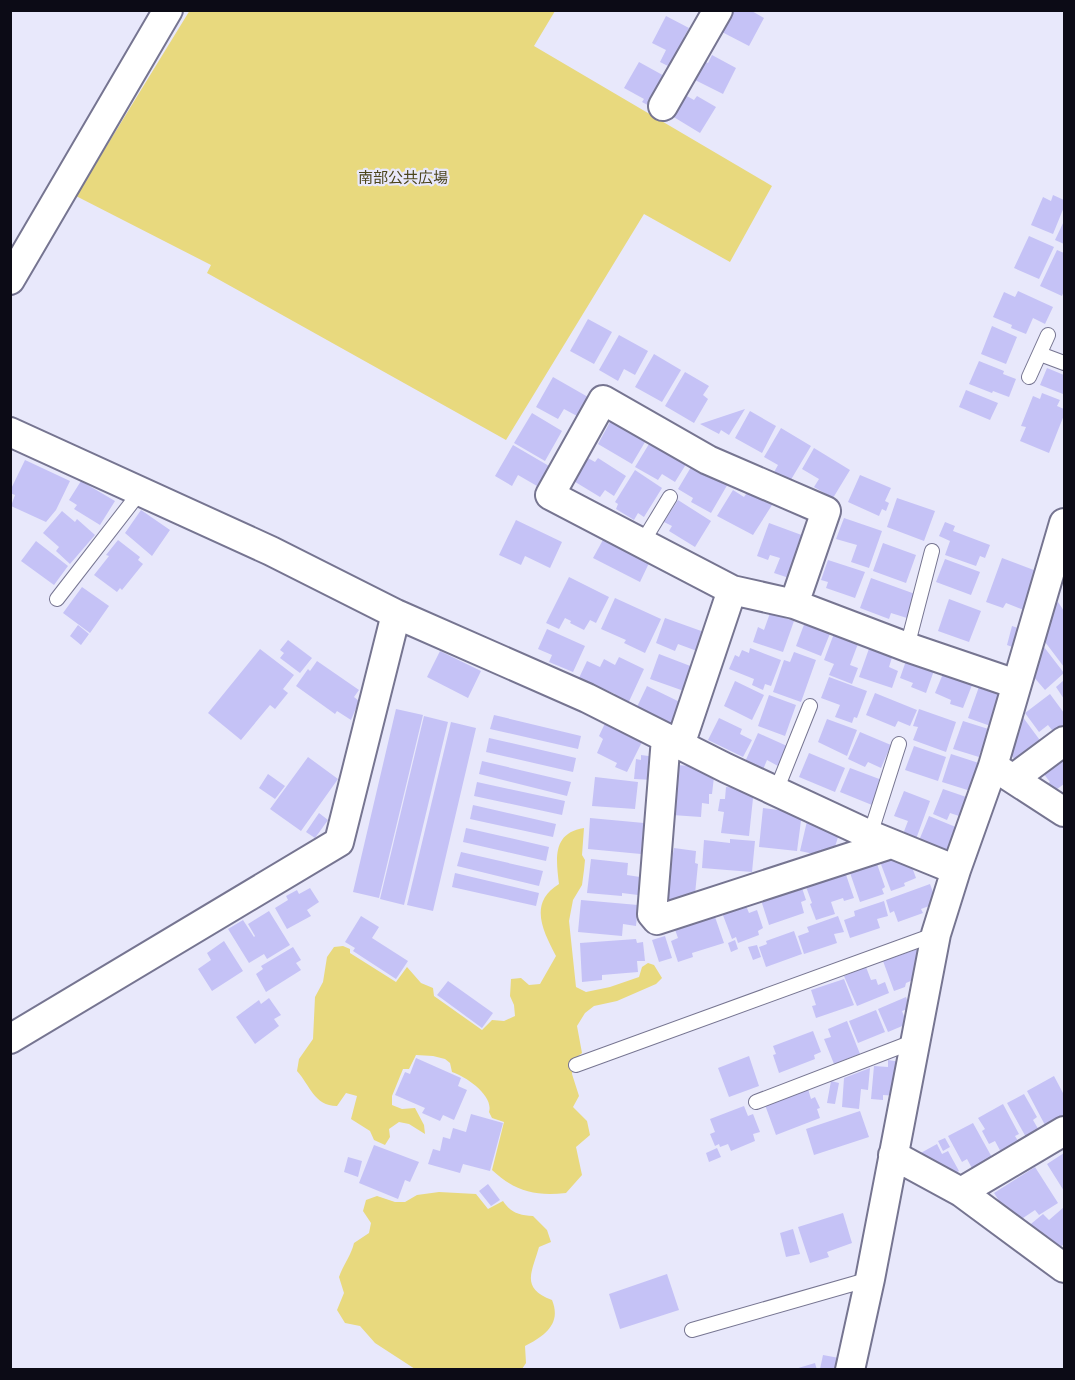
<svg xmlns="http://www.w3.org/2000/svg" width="1075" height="1380" viewBox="0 0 1075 1380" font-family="'Archivo Narrow','Noto Sans JP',sans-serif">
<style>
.green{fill:#e8d97e}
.building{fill:#c5c2f6}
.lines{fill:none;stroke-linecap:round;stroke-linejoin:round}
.service-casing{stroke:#767591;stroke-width:16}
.minor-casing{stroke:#767591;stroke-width:32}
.service{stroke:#fff;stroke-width:14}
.minor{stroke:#fff;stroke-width:28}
.labels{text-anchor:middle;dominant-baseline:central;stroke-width:4.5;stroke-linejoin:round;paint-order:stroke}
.park-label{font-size:15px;fill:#4b441c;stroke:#e8e8fb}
</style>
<rect width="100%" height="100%" fill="#e8e8fb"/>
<path class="green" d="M190,10L555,11L534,46L772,186L730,262L644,214L506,440L207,273L211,265L76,196Z
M584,828L582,855L585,860L584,870L582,885L573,900L569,921L576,987L586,992L610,987L639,977L642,967L648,963L654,965L662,978L656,984L617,1001L594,1006L585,1013L577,1026L582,1053L573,1060L572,1074L579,1096L573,1107L587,1121L590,1135L576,1147L582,1175L566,1193C535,1196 516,1192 492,1170L504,1122L492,1118L489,1112C494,1096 467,1077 452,1072L450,1063L445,1059L433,1056L416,1055L409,1069H403L392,1096V1105L402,1109L415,1108L424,1125L425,1134L409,1124L399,1122L389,1129L390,1137L385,1145L374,1140L370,1131L351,1119L357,1096L346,1093L337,1106C314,1106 310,1085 297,1071L299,1059L313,1039L315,997L323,982L327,957L334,947L343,946L350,949V953L396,982L407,967L421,983L433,988L434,996L482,1030L492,1020L504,1021L515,1016L514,1005L510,996L511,979L521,978L529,985L540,984L556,956C543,931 528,903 559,884C556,859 552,833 584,828Z
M439,1192L476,1194L488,1209L503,1201C511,1213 519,1215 533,1216L547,1230L551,1242L539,1247C532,1272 520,1288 552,1300C562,1324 544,1336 525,1346L526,1363L522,1369H415L375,1343L360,1326L345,1323L337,1310L344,1293L339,1277C343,1265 351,1256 354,1243L369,1233L371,1223L363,1211L366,1200L377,1196L395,1202H405L417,1195Z"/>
<path class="building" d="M733,10H750L764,18L749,46L722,32Z
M666,16L689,28L684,37L691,40L676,70L660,62L666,50L652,43Z
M712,55L736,68L723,94L693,79L703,61L708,63Z
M639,62L668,78L653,108L642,102L644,99L624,88Z
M685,95L694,100L697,96L716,107L700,133L672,116Z
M1053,195L1064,200V207L1053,234L1031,225L1043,197L1051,201Z
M1064,221V244L1055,240Z
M1029,236L1054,247L1039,279L1014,268Z
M1057,250L1064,253V291L1062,296L1040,286Z
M1018,291L1053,307L1045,324L1033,318L1026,334L1011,328L1012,325L993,317L1004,292L1015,297Z
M588,319L612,332L594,364L570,351Z
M992,326L1017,337L1006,364L981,354Z
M619,335L648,351L635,375L624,369L618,381L599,370Z
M654,354L681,370L662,402L635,387Z
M979,361L1004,371L1003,374L1016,379L1009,397L993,391L992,393L969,384Z
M1047,368L1064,375L1063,394L1040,385Z
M685,372L709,386L703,395L708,399L694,423L665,406Z
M553,377L588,397L577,416L564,409L558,419L536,407Z
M966,390L998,403L990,420L959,407Z
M1042,393L1060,400L1057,406L1064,409V415L1049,453L1020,441L1026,427L1021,426L1033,396L1040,399Z
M745,409L729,435L721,430L719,434L700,424Z
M750,411L776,426L762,453L735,438Z
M532,413L562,431L545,461L514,443Z
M610,422L627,431L630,427L648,437L632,464L598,444Z
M781,428L811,446L789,483L773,474L778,465L764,457Z
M652,439L688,461L675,482L662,474L658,480L635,467Z
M513,445L549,466L537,486L518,475L512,486L495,476Z
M814,448L850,470L833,498L814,487L819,479L802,469Z
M586,457L595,462L598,458L626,476L614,496L605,490L600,497L572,480Z
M25,460L70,481L56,510L46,522L11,506L15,495L10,493V491Z
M694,462L729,482L711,513L691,502L693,498L678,489Z
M635,470L662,488L644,517L638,513L634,520L616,509L618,504L615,502Z
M860,475L891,488L885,501L889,503L886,511L882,509L879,516L848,502Z
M81,481L115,501L100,525L74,509L77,505L69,500Z
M733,490L744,497L748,491L772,505L753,535L717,516Z
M897,498L935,511L924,541L887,527Z
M678,500L711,521L695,547L669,531L672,526L664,522Z
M141,510L170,530L152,556L125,533Z
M62,511L75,522L77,519L95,535L70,564L56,551L59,547L43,533Z
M844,518L882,531L869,568L851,562L857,545L836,539Z
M516,520L562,542L550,568L525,556L521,565L499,555Z
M945,522L955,526L953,531L990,545L985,558L980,556L976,566L945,555L950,541L939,536Z
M769,523L807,537L792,579L774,573L780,558L770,555L768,560L757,556Z
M604,538L650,561L640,582L593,558Z
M118,540L140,557L138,560L143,564L122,590L120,588L117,592L94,575L109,556L106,555Z
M36,541L68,566L54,585L21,561Z
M883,543L916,555L906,583L873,571Z
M1002,558L1039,572L1024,610L1006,603L1003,608L986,602Z
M945,559L980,572L971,595L936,582Z
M828,560L865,572L855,598L826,588L828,582L821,580Z
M569,577L609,597L596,623L590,620L584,630L570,623L571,621L565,618L559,629L546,623Z
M871,578L915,594L907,618L891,613L889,619L860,608Z
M82,587L109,606L90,633L63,613Z
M615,598L661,619L645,653L624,643L626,640L601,629Z
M949,599L981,611L969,642L938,631Z
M1058,602L1064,611V667L1039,634L1045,612Z
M770,613L794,621L783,652L753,642L758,627L764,630Z
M665,618L704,632L697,651L678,644L675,651L656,643Z
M805,622L831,631L821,656L796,646Z
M78,625L89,634L81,645L70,636Z
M1012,626L1021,629L1015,648L1007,645Z
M547,629L585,646L573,672L549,662L552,655L538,649Z
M835,631L859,641L850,665L858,668L852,684L829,675L834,664L824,660Z
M288,640L312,658L300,673L280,658L284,653L280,650Z
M871,643L894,651L889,667L898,671L892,688L859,677Z
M1044,647L1064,673L1045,690L1032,675L1036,671L1032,665L1033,656Z
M750,648L781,660L771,686L765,684L763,690L752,685L754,679L729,669L735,655L739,657L742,650L749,653Z
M260,649L294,675L283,689L288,693L275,709L270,705L241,740L208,713Z
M440,651L481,671L468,698L427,677Z
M794,652L816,660L801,702L773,692L784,660L790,662Z
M659,654L693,667L684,691L650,679Z
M908,655L936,665L926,693L911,687L913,683L900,678Z
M619,657L644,669L626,708L612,702L615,694L579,678L587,661L600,667L604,659L615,665Z
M317,661L359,690L354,697L359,701L351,720L337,711L335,714L296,686L308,669L310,671Z
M945,669L974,680L963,708L950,704L951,700L935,693Z
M829,677L867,691L857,718L854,717L852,723L835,717L840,705L821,698Z
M1064,680V699L1056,687Z
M735,681L764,695L752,720L724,706Z
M981,681L1008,690L999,729L968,718Z
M647,686L688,706L677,729L636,709Z
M875,693L917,710L910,726L898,721L895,727L866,715Z
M1050,694L1064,713V728L1056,735L1048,725L1039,732L1025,713Z
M769,695L796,705L785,736L758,726Z
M396,709L423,715L379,898L353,892Z
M919,709L956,722L946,752L913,740L918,727L913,726Z
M494,715L581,736L578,749L490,729Z
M424,716L448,722L404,905L380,899Z
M1022,716L1042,743L1018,764L1006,748Z
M719,718L742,729L740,734L752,740L743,757L708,740Z
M607,719L643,740L627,772L615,767L617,763L597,753L603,739L599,736Z
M827,719L857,730L847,756L818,742Z
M963,721L998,732L991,755L980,752L979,757L953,749Z
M451,722L476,728L433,911L407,905Z
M860,732L891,745L881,768L868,762L865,767L848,759Z
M758,733L787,746L778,766L767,760L762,772L744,764Z
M489,738L576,758L573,772L486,752Z
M914,746L946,757L938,781L905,770Z
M809,753L845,768L835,792L799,777Z
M951,754L985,765L977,793L942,782Z
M641,755L656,757L654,780L634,779L636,759L641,760Z
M308,757L338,779L301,831L270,809Z
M1064,757V784L1053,792L1047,784L1050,782L1043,773Z
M482,761L571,782L567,796L479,774Z
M677,765L715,768L712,794H709V804L702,803L701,817L672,815Z
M850,768L882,780L872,805L840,792Z
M268,774L285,786L275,799L259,788Z
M595,777L638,782L635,809L592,806Z
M477,782L565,801L562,815L474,796Z
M726,787L754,789L749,836L721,833L724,812L718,811L720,799H725Z
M943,789L975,800L968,819L950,813L947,820L933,814Z
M904,791L930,801L916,839L903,834L908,821L894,816Z
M473,805L556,824L553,837L470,819Z
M763,808L802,813L797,851L759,847Z
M319,813L328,820L315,838L306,832Z
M929,816L963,830L954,853L937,846L936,850L918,843Z
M808,817L841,827L835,847L814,854L800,851Z
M590,818L644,823L641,854L588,849Z
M466,828L549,847L546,861L463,842Z
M730,839L755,841L752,872L702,868L704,840L730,843Z
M674,848L696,851L695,863L698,864L695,894L692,893L691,900L667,906L669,893L665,892L669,852L673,853Z
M461,852L543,871L539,886L457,866Z
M892,855L894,861L908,856L916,878L904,883L905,886L891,891L879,859Z
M875,858L885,887L882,889L884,894L860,902L848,867Z
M591,859L628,863L627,875L640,877L638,895L622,893V896L587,893Z
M844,869L854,898L844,901L843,898L831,902L835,914L816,920L810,904L812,903L805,884Z
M455,873L539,893L536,906L452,887Z
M800,882L806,900L801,902L804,913L769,925L760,897Z
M930,884L937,903L921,909L923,913L898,922L894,911L890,913L886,900Z
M310,888L319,902L307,910L311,916L287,929L275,908L288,900L286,896L297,890L299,894Z
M581,900L638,905L636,926L623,924L622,936L578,932Z
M744,901L749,913L757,910L763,928L758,931L759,935L738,943L736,937L732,939L721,910Z
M884,901L888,916L877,919L880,928L850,938L844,920L855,916L854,911Z
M269,911L290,945L267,959L264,954L249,963L228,929L243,920L254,937L255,936L248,924Z
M714,914L724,943L692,953L693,957L678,962L671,941L678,938L674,927Z
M361,916L379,927L372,938L408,961L396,979L353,951L355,948L345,942Z
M838,916L844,932L834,934L837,943L804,954L798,936L809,932L807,927Z
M794,931L802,954L766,967L759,947L767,944L766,941Z
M665,936L672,958L659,962L652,940Z
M636,939L637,943L643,942L645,961H637L638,972L602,975V980L582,982L580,943Z
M735,940L738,949L731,952L728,943Z
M224,941L243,971L212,991L198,969L211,960L207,953Z
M757,945L761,957L753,960L748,947Z
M293,947L301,960L296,963L301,970L266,992L256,974L263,969L261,966Z
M918,949L921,956L913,980L906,983L905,987L894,991L883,961Z
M866,967L871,980L876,979L878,985L885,982L889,993L857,1006L844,976Z
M844,979L854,1005L816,1018L812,1006L816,1005L811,990Z
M448,981L493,1013L482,1028L437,995Z
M906,997L909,1005L908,1009L902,1011L907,1024L888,1032L878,1009Z
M269,998L281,1015L274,1019L279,1026L255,1044L236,1017L259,1000L261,1004Z
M876,1010L885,1032L858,1043L849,1021Z
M847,1021L860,1054L834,1064L824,1039L831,1037L828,1029Z
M813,1031L821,1052L814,1055L815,1059L779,1073L773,1055L776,1054L773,1046Z
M749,1056L759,1086L729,1097L718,1068Z
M416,1058L461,1078L458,1086L467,1090L454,1120L443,1115L440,1121L422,1113L425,1108L395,1095L405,1072L410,1074Z
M888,1060L901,1062L898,1096L883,1095V1100L871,1099L874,1066L888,1067Z
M870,1068L868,1090L861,1089L859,1109L842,1107L844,1078Z
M1054,1076L1064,1095V1117L1046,1127L1027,1091Z
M831,1081L839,1083L835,1104L827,1103Z
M808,1089L811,1099L815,1097L820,1108L817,1109L820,1118L776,1135L765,1105Z
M1024,1094L1037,1117L1033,1120L1040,1132L1027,1139L1007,1103Z
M1003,1104L1019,1134L1015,1136L1021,1146L1003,1156L995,1141L989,1144L982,1131L985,1129L978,1118Z
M744,1106L748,1116L753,1114L760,1132L753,1134L755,1141L731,1151L728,1144L720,1147L719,1144L715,1146L710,1134L715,1132L710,1119Z
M860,1111L869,1137L814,1155L806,1129Z
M471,1114L503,1123L490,1171L463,1164L460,1173L428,1164L433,1149L440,1151L443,1137L450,1139L453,1128L466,1132Z
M973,1123L994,1161L974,1172L967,1159L962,1162L948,1136Z
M945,1138L950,1147L943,1151L938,1141Z
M937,1144L942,1154L948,1151L959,1171L943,1180L917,1155Z
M374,1145L419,1162L410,1182L405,1180L398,1199L359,1183Z
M717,1148L721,1157L709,1162L706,1153Z
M1064,1153V1191L1047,1164Z
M348,1157L362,1161L358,1177L344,1172Z
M1035,1167L1058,1203L1039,1215L1035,1210L1014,1224L994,1193Z
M488,1184L500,1200L491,1206L479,1191Z
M1064,1207V1244L1052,1254L1026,1228L1043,1214L1049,1220Z
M843,1213L852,1243L827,1252L829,1257L810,1263L798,1227Z
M793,1229L800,1254L786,1257L780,1233Z
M667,1274L679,1310L620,1329L609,1294Z
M823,1355L839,1358L837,1370L820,1369Z
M815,1363L817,1370H795V1369Z"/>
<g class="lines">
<defs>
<path id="service" d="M1040,354L1064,363
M1029,377L1048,335
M642,543L670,497
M57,599L140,492
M907,647L932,551
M776,791L810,706
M870,835L899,744
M576,1065L936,934
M756,1102L915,1041
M692,1330L870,1279"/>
<path id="minor" d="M663,106L718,10
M10,280L168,10
M10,432L271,551L396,614L587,698L726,768L870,835L956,870
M794,604L826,511L708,460L603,400L550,495L732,590L794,604L907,647L1016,684
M666,738L652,914L657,920L891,844
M680,745L732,590
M993,766L1064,812
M1013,779L1064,741
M10,1039L339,842L396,614
M893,1155L961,1192L1064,1268
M961,1192L1064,1131
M850,1370L870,1279L936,934L956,870L993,766L1064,523"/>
</defs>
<use href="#service" class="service-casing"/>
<use href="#minor" class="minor-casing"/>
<use href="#service" class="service"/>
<use href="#minor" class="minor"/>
</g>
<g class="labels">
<g class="park-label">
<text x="403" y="177">南部公共広場</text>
</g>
</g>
<rect width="1075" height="1380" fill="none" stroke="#0c0b16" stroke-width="24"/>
</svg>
